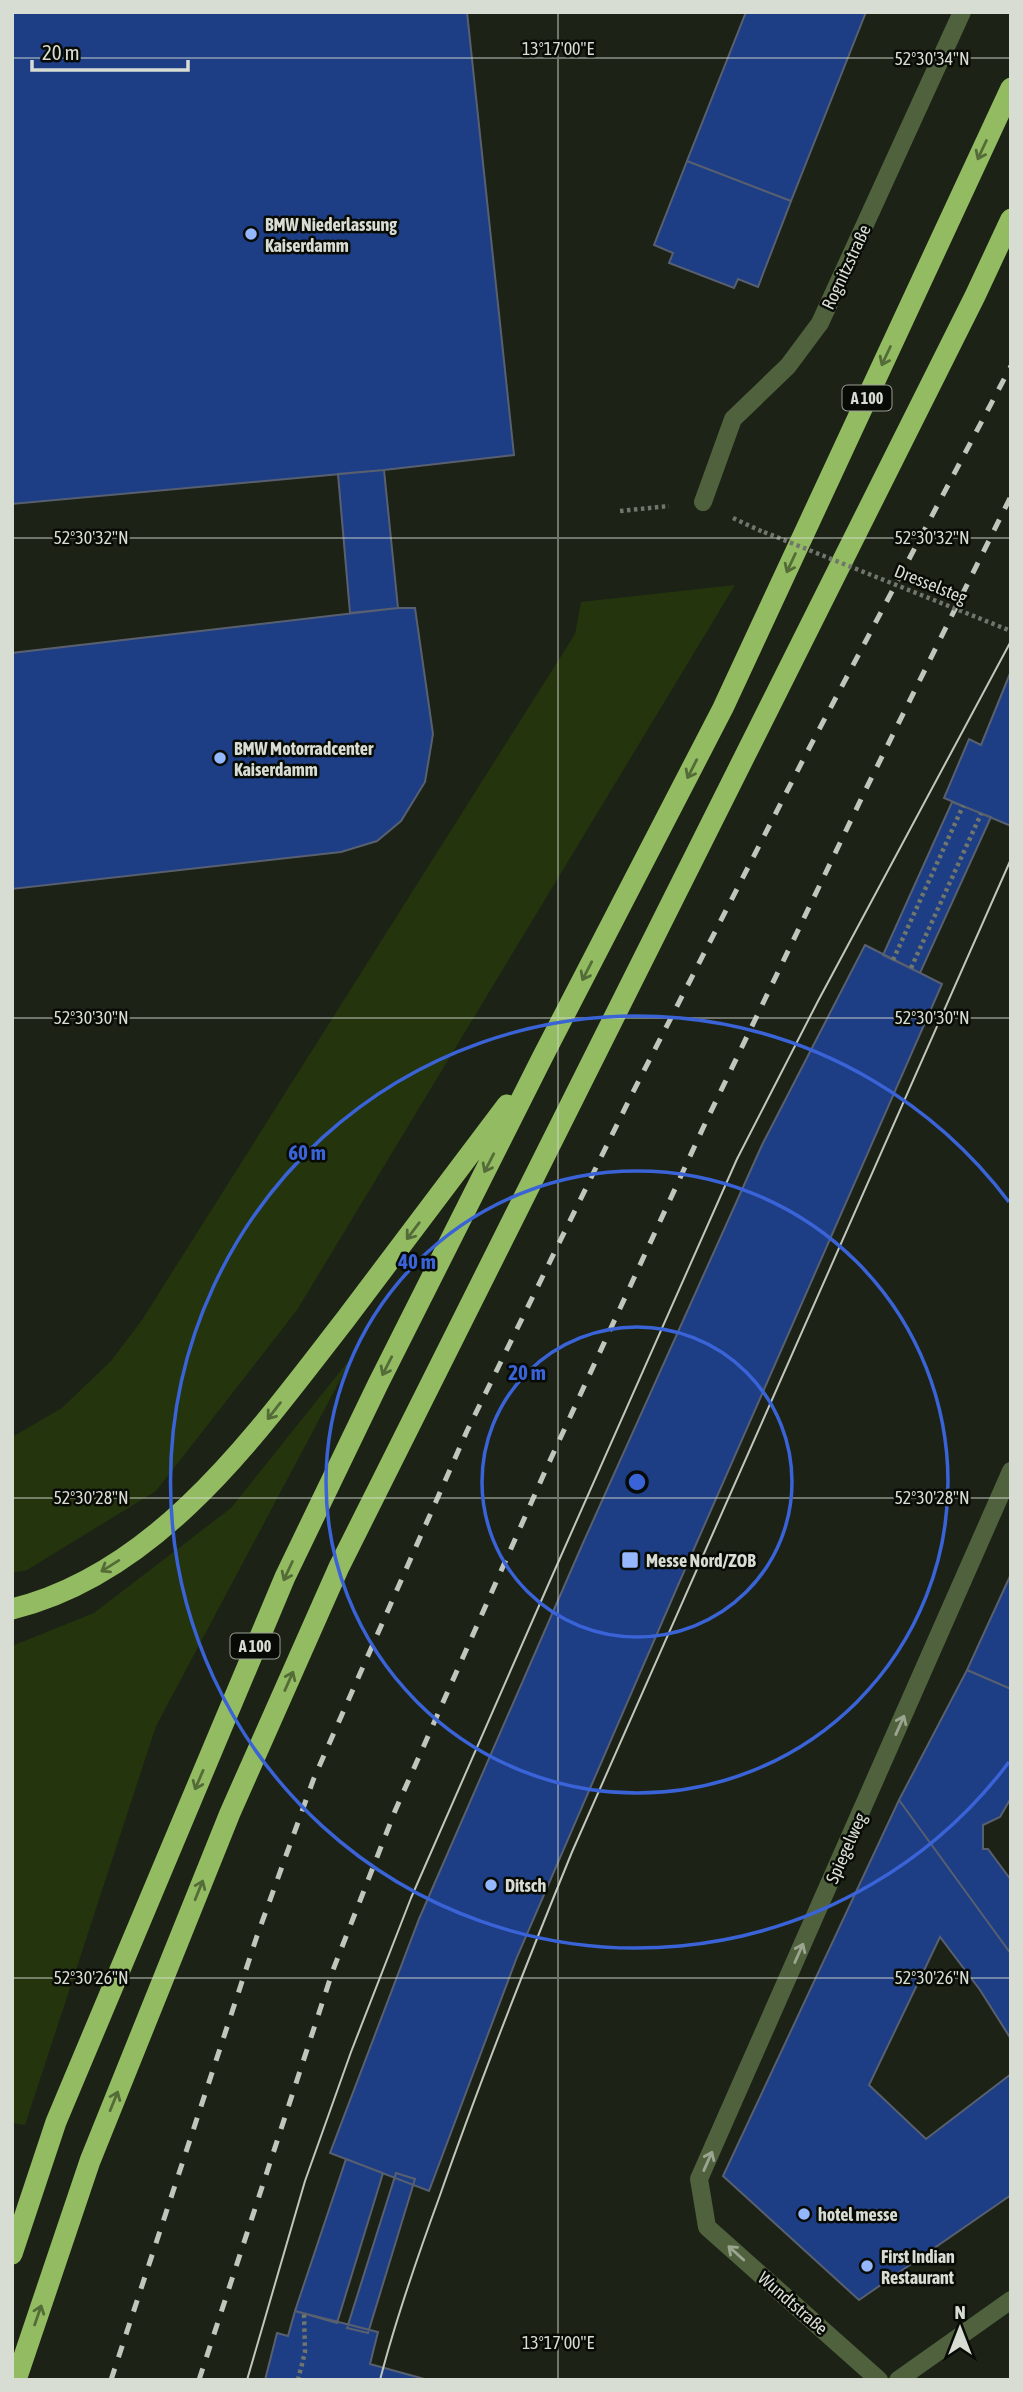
<svg xmlns="http://www.w3.org/2000/svg" width="1023" height="2392" viewBox="0 0 1023 2392" font-family="'Asap Condensed',sans-serif">
<style>
.green{fill:#24350e}
.building{fill:#1d3d84;stroke:#586070;stroke-width:2}
.lines{fill:none;stroke-linecap:round;stroke-linejoin:round}
.path{stroke:#70766b;stroke-width:4.5;stroke-dasharray:3.5 3.5;stroke-linecap:butt}
.minor{stroke:#50613e;stroke-width:18}
.highway{stroke:#93bc62;stroke-width:21}
.tram{stroke:#c1c6bc;stroke-width:2}
.rail{stroke:#c1c6bc;stroke-width:5;stroke-dasharray:12 12;stroke-linecap:butt}
.path-bridge{stroke:#70766b;stroke-width:4.5;stroke-dasharray:3.5 3.5;stroke-linecap:butt}
.oneway{stroke:#546c38}
.oneway2{stroke:#9ba590}
.ticks{fill:none;stroke:#d8ddd4;stroke-width:2;stroke-opacity:0.45}
.ring{fill:none;stroke:#3963d7;stroke-width:3.5}
.poi-dot{fill:#94b7fd;stroke:#080b05;stroke-width:2.5}
.labels{text-anchor:middle;dominant-baseline:central;stroke-width:5;stroke-linejoin:round;paint-order:stroke}
.shield{fill:#080b05;stroke:#9a9e96;stroke-width:2}
.shield-label{font-size:16px;font-weight:bold;fill:#d8ddd4}
.poi-label{font-size:18px;font-weight:bold;fill:#d8ddd4;stroke:#080b05;text-anchor:start}
.street-label{font-size:18px;fill:#d8ddd4;stroke:#080b05}
.ticks-label{font-size:18px;text-anchor:middle;fill:#d8ddd4;stroke:#080b05;stroke-width:5;stroke-linejoin:round;paint-order:stroke}
.centre{fill:#3963d7;stroke:#080b05;stroke-width:3.5}
.ring-label{font-size:21px;text-anchor:middle;font-weight:bold;fill:#3963d7;stroke:#080b05;stroke-width:5;stroke-linejoin:round;paint-order:stroke}
</style>
<rect width="100%" height="100%" fill="#1c2215"/>
<path class="green" d="M735,585L297,1310L156,1491L27,1570L12,1573V1437L62,1408L111,1361L142,1320L575,634L581,602Z
M354,1354L156,1726L25,2125L12,2123V1646L94,1613L231,1508Z"/>
<path class="building" d="M12,12H467L514,455L384,470L12,504Z
M746,12H866L791,201L687,161Z
M687,161L791,201L758,287L738,279L734,288L669,263L673,253L654,245Z
M384,470L398,608L350,613L338,474Z
M398,608H415L433,734L425,782L401,821L377,841L341,852L12,889V653Z
M1011,671V826L944,798L969,739L981,745Z
M952,802L991,817L920,973L883,955Z
M865,945L942,984L679,1583L517,1957L429,2191L330,2153L419,1919L583,1543L762,1145Z
M1011,1574V1689L967,1670Z
M967,1670L1011,1689V1798L1000,1817L983,1825V1849H988L1011,1880V1954L899,1800Z
M899,1800L1011,1954V2039L980,1990L940,1937L869,2085L926,2139L1011,2074V2195L859,2300L723,2176Z
M346,2159L383,2173L337,2323L295,2311Z
M396,2173L415,2179L368,2333L347,2328Z
M295,2311L378,2332L370,2364L428,2380H265L277,2333L288,2336Z"/>
<g class="lines">
<path class="path" d="M620,511L669,506
M733,518L763,532
M893,960L963,806
M911,968L981,814
M298,2380L305,2352L304,2313"/>
<path class="minor" d="M703,502L733,419L788,366L820,323L962,12
M879,2380L707,2227L699,2179L1011,1471
M898,2380L1011,2300"/>
<path class="highway" d="M12,1609C159,1573 257,1433 345,1320C399,1249 453,1177 507,1105
M12,2254L56,2122L285,1577L378,1384L542,1058L723,708L1011,88
M16,2380L90,2161L230,1813L339,1567L975,296L1011,219"/>
<path class="tram" d="M247,2380L305,2181L351,2052L411,1898L549,1583L737,1159L818,1001L1011,641
M380,2380C396,2318 417,2258 439,2198C480,2081 525,1967 572,1852L1011,859"/>
<path class="rail" d="M111,2380L257,1936L314,1778L467,1431L632,1094L804,758L1011,366
M199,2380L333,1970L395,1811L547,1467L703,1128L865,791L1011,496"/>
<path class="path-bridge" d="M764,532L1011,631"/>
</g>
<defs><path id="oneway-shaft" d="M-6 0H5M1.5-3L5.5 0L1.5 3" fill="none" stroke-width="1.6" stroke-linecap="round" stroke-linejoin="round" transform="scale(1.75)"/></defs>
<g class="oneway">
<use href="#oneway-shaft" transform="translate(982 150) rotate(115)"/>
<use href="#oneway-shaft" transform="translate(886 356) rotate(115)"/>
<use href="#oneway-shaft" transform="translate(791 563) rotate(115)"/>
<use href="#oneway-shaft" transform="translate(692 769) rotate(117)"/>
<use href="#oneway-shaft" transform="translate(587 971) rotate(117)"/>
<use href="#oneway-shaft" transform="translate(489 1163) rotate(117)"/>
<use href="#oneway-shaft" transform="translate(413 1231) rotate(127)"/>
<use href="#oneway-shaft" transform="translate(387 1366) rotate(117)"/>
<use href="#oneway-shaft" transform="translate(274 1411) rotate(128)"/>
<use href="#oneway-shaft" transform="translate(110 1566) rotate(148)"/>
<use href="#oneway-shaft" transform="translate(288 1571) rotate(115)"/>
<use href="#oneway-shaft" transform="translate(289 1681) rotate(-66)"/>
<use href="#oneway-shaft" transform="translate(199 1780) rotate(113)"/>
<use href="#oneway-shaft" transform="translate(199 1890) rotate(-68)"/>
<use href="#oneway-shaft" transform="translate(114 2101) rotate(-68)"/>
<use href="#oneway-shaft" transform="translate(38 2315) rotate(-71)"/>
</g>
<g class="oneway2">
<use href="#oneway-shaft" transform="translate(900 1725) rotate(-66)"/>
<use href="#oneway-shaft" transform="translate(799 1953) rotate(-66)"/>
<use href="#oneway-shaft" transform="translate(708 2161) rotate(-66)"/>
<use href="#oneway-shaft" transform="translate(736 2253) rotate(-138)"/>
</g>
<path class="ticks" d="M558,12V2380M12,58H1011M12,538H1011M12,1018H1011M12,1498H1011M12,1978H1011"/>
<g class="ring">
<circle cx="637" cy="1482" r="155"/>
<circle cx="637" cy="1482" r="311"/>
<path d="M1009 1762A466 466 0 1 1 1009 1202"/>
</g>
<g class="poi-dot">
<circle cx="251" cy="234" r="7"/>
<circle cx="220" cy="758" r="7"/>
<rect x="621" y="1551" width="18" height="18" rx="3.5"/>
<circle cx="491" cy="1885" r="7"/>
<circle cx="804" cy="2214" r="7"/>
<circle cx="867" cy="2266" r="7"/>
</g>
<g class="labels">
<g class="shield">
<rect x="842.5" y="385.5" width="49" height="25" rx="5"/>
<rect x="230.5" y="1633.5" width="49" height="25" rx="5"/>
</g>
<g class="shield-label">
<text x="867" y="398">A 100</text>
<text x="255" y="1646">A 100</text>
</g>
<g class="poi-label">
<text x="265" y="224">BMW Niederlassung<tspan x="265" dy="21">Kaiserdamm</tspan></text>
<text x="234" y="748">BMW Motorradcenter<tspan x="234" dy="21">Kaiserdamm</tspan></text>
<text x="646" y="1560">Messe Nord/ZOB</text>
<text x="505" y="1885">Ditsch</text>
<text x="818" y="2214">hotel messe</text>
<text x="881" y="2256">First Indian<tspan x="881" dy="21">Restaurant</tspan></text>
</g>
<g class="street-label">
<text transform="translate(846 267) rotate(-65)">Rognitzstraße</text>
<text transform="translate(931 584) rotate(22)">Dresselsteg</text>
<text transform="translate(846 1848) rotate(-66)">Spiegelweg</text>
<text transform="translate(793 2303) rotate(41)">Wundtstraße</text>
</g>
</g>
<g class="ticks-label">
<text x="558" y="55">13°17'00"E</text>
<text x="932" y="65">52°30'34"N</text>
<text x="91" y="544">52°30'32"N</text>
<text x="932" y="544">52°30'32"N</text>
<text x="91" y="1024">52°30'30"N</text>
<text x="932" y="1024">52°30'30"N</text>
<text x="91" y="1504">52°30'28"N</text>
<text x="932" y="1504">52°30'28"N</text>
<text x="91" y="1984">52°30'26"N</text>
<text x="932" y="1984">52°30'26"N</text>
<text x="558" y="2349">13°17'00"E</text>
</g>
<circle cx="637" cy="1482" r="10" class="centre"/>
<g class="ring-label">
<text x="307" y="1160">60 m</text>
<text x="417" y="1269">40 m</text>
<text x="527" y="1380">20 m</text>
</g>
<rect width="1023" height="2392" fill="none" stroke="#d8ddd4" stroke-width="28"/>
<g transform="translate(960 2329)" stroke="#080b05" stroke-width="5" paint-order="stroke">
<path d="M0-5L12 26L0 18L-12 26Z" fill="#d8ddd4"/>
<text y="-10" font-size="19" font-weight="bold" text-anchor="middle" fill="#d8ddd4">N</text>
</g>
<path d="M32 60v10h156v-10" fill="none" stroke="#d8ddd4" stroke-width="3.5"/>
<text x="42" y="60" font-size="21" fill="#d8ddd4" stroke="#080b05" stroke-width="5" paint-order="stroke">20 m</text>
</svg>
